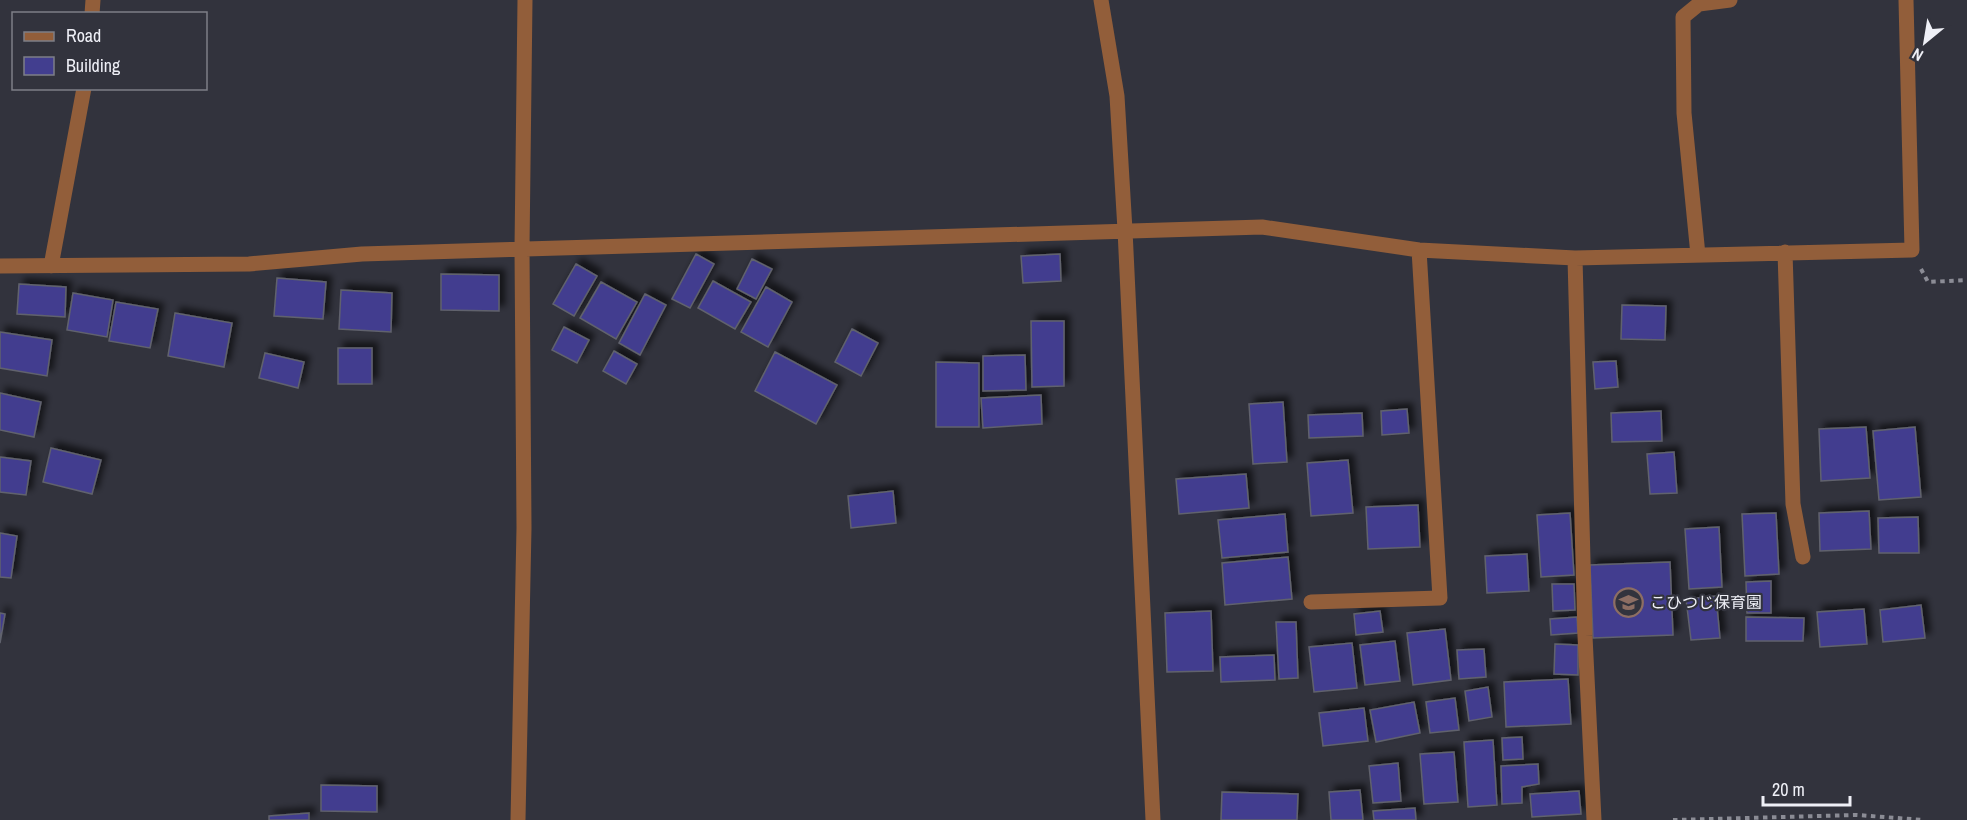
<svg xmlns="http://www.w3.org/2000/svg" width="1967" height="820" viewBox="0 0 1967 820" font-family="'Archivo Narrow','Noto Sans JP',sans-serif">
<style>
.building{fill:#423e8f;stroke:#61626d;stroke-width:1.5;filter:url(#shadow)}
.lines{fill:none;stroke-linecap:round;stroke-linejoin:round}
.path{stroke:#8b8c95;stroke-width:4;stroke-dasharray:4.5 4.5;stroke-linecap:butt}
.minor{stroke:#925e3a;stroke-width:15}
.labels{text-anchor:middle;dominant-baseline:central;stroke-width:4.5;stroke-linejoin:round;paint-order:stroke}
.poi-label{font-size:16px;fill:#eff0f7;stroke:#32333d;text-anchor:start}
</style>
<defs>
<filter id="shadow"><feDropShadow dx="5.5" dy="-5.5" stdDeviation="3" flood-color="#0009"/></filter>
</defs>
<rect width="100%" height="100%" fill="#32333d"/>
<path class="building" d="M696,254L714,264L690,308L672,299Z
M1060,254L1061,281L1023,283L1021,256Z
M752,259L772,269L756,299L737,289Z
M576,264L597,276L574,316L553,304Z
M441,274L499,275V311L441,310Z
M277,278L326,282L323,319L274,316Z
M713,281L751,302L735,329L698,308Z
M601,282L637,302L616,339L580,318Z
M19,284L66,287L65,317L17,314Z
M766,287L792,302L768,347L741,332Z
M341,290L392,293L391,332L339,329Z
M73,293L113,300L107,337L67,330Z
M645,294L666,305L640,355L619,343Z
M116,302L158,309L150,348L109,341Z
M1622,305L1666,306L1665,340L1621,339Z
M175,313L232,323L224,367L168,356Z
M1031,321H1064V386L1032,387Z
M564,327L589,340L577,363L552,350Z
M852,329L878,343L861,376L835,362Z
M0,332L52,340L47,376L0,368Z
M338,348H372V384H338Z
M614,351L637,364L626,384L603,371Z
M775,352L837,385L816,424L755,391Z
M265,353L304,362L298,388L259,378Z
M1025,355L1026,390L983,391V356Z
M1616,361L1618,387L1595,389L1593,362Z
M936,362L979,363V427H936Z
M0,393L41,402L34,437L0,430Z
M1041,395L1042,424L983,428L981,398Z
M1283,402L1287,462L1253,464L1249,404Z
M1407,409L1409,433L1382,435L1381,411Z
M1661,411L1662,441L1612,442L1611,413Z
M1362,413L1363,436L1309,438L1308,415Z
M1866,427L1870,478L1821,481L1819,429Z
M1915,427L1921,497L1879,500L1873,431Z
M51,448L101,460L92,494L43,482Z
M1674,452L1677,493L1650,494L1647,454Z
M0,457L31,461L26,495L0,492Z
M1348,460L1353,513L1311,516L1307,463Z
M1246,474L1249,508L1179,514L1176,479Z
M893,491L896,523L851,528L848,496Z
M1418,505L1420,547L1368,549L1366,507Z
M1869,511L1871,549L1820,551L1819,513Z
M1570,513L1574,575L1541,577L1537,515Z
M1776,513L1779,574L1745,576L1742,514Z
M1285,514L1288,552L1222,558L1218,520Z
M1918,517L1919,553H1879L1878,518Z
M1719,527L1722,587L1689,589L1685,529Z
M0,533L17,536L11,578L0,577Z
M1527,554L1529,591L1487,593L1485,556Z
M1288,557L1292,599L1225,605L1222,563Z
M1670,562L1673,635L1593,638L1590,565Z
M1771,581V613H1747L1746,582Z
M1552,584H1574L1575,610L1553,611Z
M1716,596L1720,638L1691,640L1686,599Z
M1921,605L1925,638L1883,642L1880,610Z
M1864,609L1867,644L1820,647L1817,612Z
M1211,611L1213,671L1167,672L1165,613Z
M1380,611L1383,632L1356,635L1354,614Z
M0,613L5,614L0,643Z
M1577,617L1578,633L1551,635L1550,619Z
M1746,617L1804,618L1803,641H1746Z
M1276,622H1296L1298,678L1279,679Z
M1445,629L1451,680L1413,685L1407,633Z
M1395,641L1400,681L1365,685L1360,645Z
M1352,643L1357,688L1314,692L1309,647Z
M1555,644L1578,645V675L1554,674Z
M1484,649L1486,677L1459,679L1457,650Z
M1274,655L1275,680L1221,682L1220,657Z
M1568,679L1571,724L1506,727L1504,682Z
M1488,687L1492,717L1469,721L1465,691Z
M1455,698L1459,730L1430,733L1426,702Z
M1414,702L1420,733L1376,742L1370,710Z
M1364,708L1368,741L1323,746L1319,713Z
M1522,737L1523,759L1503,760L1502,738Z
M1493,740L1497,805L1468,807L1464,742Z
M1454,752L1458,802L1424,804L1420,754Z
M1398,763L1401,801L1373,803L1369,766Z
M1538,764L1539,784L1522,787V803L1502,804L1501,766Z
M321,785L377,786V812L321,811Z
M1360,790L1363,820H1331L1329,792Z
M1579,791L1581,814L1532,817L1530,794Z
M1222,792L1298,794L1297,820H1221Z
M1415,808L1416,820H1374L1373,811Z
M309,813V820H269V816Z"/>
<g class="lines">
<path class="path" d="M1921,269L1928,282L1967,280
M1673,820L1857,815L1924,820"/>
<path class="minor" d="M1101,0L1117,96L1125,230L1153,820
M92,14L93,0
M1785,252L1793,504L1803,557
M1698,255L1684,113L1683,17L1699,4L1730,0
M1575,258L1585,636L1594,820
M0,266L249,264L362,254L1262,227L1419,250L1575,258L1912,250L1906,0
M51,266L84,88
M1311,602L1440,598L1419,250
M518,820L524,528L522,248L525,0"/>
</g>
<defs>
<symbol id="school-ring" viewBox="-11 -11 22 22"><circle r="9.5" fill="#32333d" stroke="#8d6e63" stroke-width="1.5"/><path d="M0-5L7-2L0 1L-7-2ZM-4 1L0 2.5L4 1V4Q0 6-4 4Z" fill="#8d6e63"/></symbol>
</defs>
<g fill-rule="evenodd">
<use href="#school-ring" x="1612" y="586" width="33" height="33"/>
</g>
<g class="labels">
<g class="poi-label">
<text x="1650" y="602">こひつじ保育園</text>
</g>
</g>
<rect x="12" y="12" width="195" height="78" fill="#32333d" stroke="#7e7f87" stroke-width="1.5"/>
<rect x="24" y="32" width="30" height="9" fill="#925e3a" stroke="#7e7f87" stroke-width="1.5"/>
<text x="66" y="42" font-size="18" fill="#eff0f7">Road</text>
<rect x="24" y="57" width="30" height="18" fill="#423e8f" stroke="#7e7f87" stroke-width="1.5"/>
<text x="66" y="72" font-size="18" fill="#eff0f7">Building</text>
<g transform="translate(1925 42) rotate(210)" stroke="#32333d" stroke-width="4.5" paint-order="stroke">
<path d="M0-4.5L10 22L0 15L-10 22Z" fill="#eff0f7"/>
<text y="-9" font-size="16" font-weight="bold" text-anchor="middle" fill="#eff0f7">N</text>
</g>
<path d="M1763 796v9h87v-9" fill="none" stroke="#eff0f7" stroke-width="3"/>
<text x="1772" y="796" font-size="18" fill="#eff0f7" stroke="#32333d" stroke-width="4.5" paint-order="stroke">20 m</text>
</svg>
